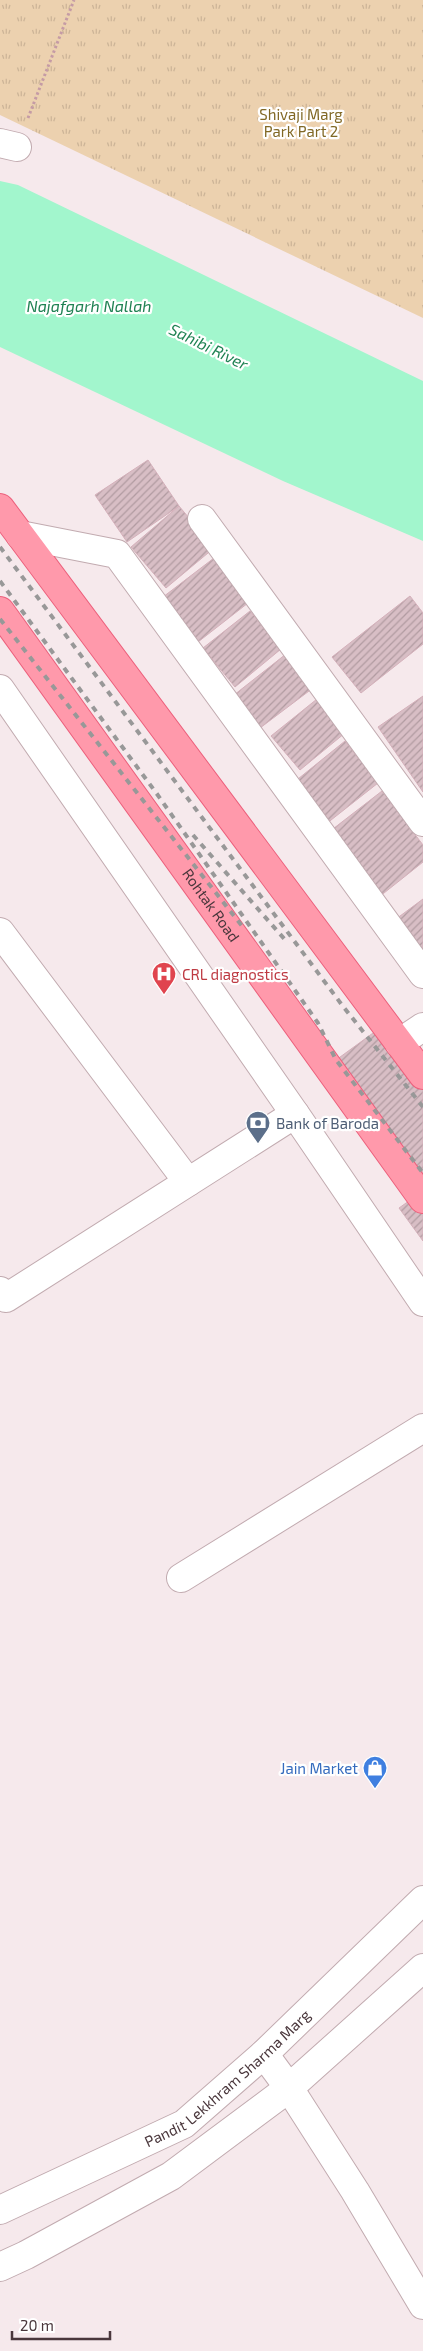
<svg xmlns="http://www.w3.org/2000/svg" width="423" height="2351" viewBox="0 0 423 2351" font-family="'Exo 2',sans-serif">
<style>
.park{fill:url(#park-tufts)}
.water{fill:#a2f6cd}
.building{fill:url(#building-hatch);stroke:#d4b0ba}
.lines{fill:none;stroke-linecap:round;stroke-linejoin:round}
.minor-casing{stroke:#c2abb0;stroke-width:30}
.major-casing{stroke:#ec607c;stroke-width:30}
.path{stroke:#c59ba5;stroke-width:3;stroke-dasharray:2.5 2.5;stroke-linecap:butt}
.minor{stroke:#fff;stroke-width:28}
.major{stroke:#ff99ab;stroke-width:28}
.rail{stroke:#989898;stroke-width:4;stroke-dasharray:6 6;stroke-linecap:butt}
.labels{text-anchor:middle;dominant-baseline:central;stroke-width:4.5;stroke-linejoin:round;paint-order:stroke}
.park-label{font-size:15px;fill:#816825;stroke:#fff}
.street-label{font-size:15px;fill:#4a373c;stroke:#fff}
.health-label{font-size:15px;fill:#be3a42;stroke:#fff;text-anchor:start}
.service-label{font-size:15px;fill:#4e5e75;stroke:#fff;text-anchor:start}
.shop-label{font-size:15px;fill:#366cbe;stroke:#fff;text-anchor:end}
.water-label{font-size:16px;font-style:italic;fill:#1f8253;stroke:#fff}
</style>
<defs>
<pattern id="park-tufts" width="24" height="20" patternUnits="userSpaceOnUse" patternTransform="scale(1.25)"><rect width="24" height="20" fill="#ecd1af"/><path d="M3 7l-1-3M5 7V3M7 7l1-3M15 17l-1-3M17 17v-4M19 17l1-3" fill="none" stroke="#ccb497"/></pattern>
<pattern id="building-hatch" width="6" height="6" patternUnits="userSpaceOnUse" patternTransform="scale(1.25)"><rect width="6" height="6" fill="#d8bec5"/><path d="M-1 1l2-2M0 6l6-6M5 7l2-2" fill="none" stroke="#b19ba1"/></pattern>
</defs>
<rect width="100%" height="100%" fill="#f6e9ec"/>
<path class="park" d="M0,0H423V318L0,115Z"/>
<path class="water" d="M0,181L18,185L423,381V541L283,481L0,347Z"/>
<path class="building" d="M148,460L179,506L127,542L95,495Z
M179,506L214,548L166,588L131,547Z
M214,558L248,603L198,642L163,597Z
M410,596L423,613V644L361,693L332,657Z
M250,611L281,649L235,687L203,648Z
M286,654L313,688L260,728L234,695Z
M423,696V792L378,727Z
M317,699L345,733L300,770L271,736Z
M345,741L378,783L326,824L293,783Z
M382,791L423,845V862L379,897L329,832Z
M423,899V956L396,919Z
M384,1025L423,1079V1181L336,1060Z
M423,1191V1241L399,1208Z"/>
<g class="lines">
<defs>
<g id="minor">
<path d="M0,143L17,147"/>
<path d="M202,519L423,822"/>
<path d="M20,535L117,554L423,974"/>
<path d="M0,689L295,1114"/>
<path d="M0,932L188,1182"/>
<path d="M399,1043L423,1027"/>
<path d="M0,1291L6,1298L295,1114L423,1302"/>
<path d="M181,1578L423,1428"/>
<path d="M264,2054L289,2088L355,2191L423,2305"/>
<path id="s1" d="M0,2210L184,2124L264,2054L423,1900"/>
<path d="M0,2267L26,2255L171,2176L289,2088L423,1968"/>
</g>
<g id="major">
<path d="M0,508L423,1075"/>
<path id="s2" d="M0,611L423,1199"/>
</g>
</defs>
<use href="#minor" class="minor-casing"/>
<use href="#major" class="major-casing"/>
<path class="path" d="M28,118L74,0"/>
<use href="#minor" class="minor"/>
<use href="#major" class="major"/>
<path class="rail" d="M0,547L342,1005L423,1107
M0,581L157,794L318,1023L336,1060L423,1173
M0,619L242,926
M193,835L287,942"/>
</g>
<defs>
<symbol id="hospital-pin" viewBox="-11 -11 22 30"><path d="M0 17L-7.5 6A9.5 9.5 0 1 1 7.5 6Z" fill="#e0444e" stroke="#fff"/><path d="M-5-5h3v3.5h4V-5h3V5h-3V1.5h-4V5h-3Z" fill="#fff"/></symbol>
<symbol id="bank-pin" viewBox="-11 -11 22 30"><path d="M0 17L-7.5 6A9.5 9.5 0 1 1 7.5 6Z" fill="#5c6f8a" stroke="#fff"/><path d="M-6-4H6V4H-6ZM0-2.3a2.3 2.3 0 1 0 0 4.6a2.3 2.3 0 1 0 0-4.6Z" fill="#fff"/></symbol>
<symbol id="shop-pin" viewBox="-11 -11 22 30"><path d="M0 17L-7.5 6A9.5 9.5 0 1 1 7.5 6Z" fill="#3f7fe0" stroke="#fff"/><path d="M-5-2.5h2.3a2.7 3.5 0 0 1 5.4 0H5L5.5 6h-11ZM-1.5-2.5h3a1.5 2.3 0 0 0-3 0Z" fill="#fff"/></symbol>
</defs>
<g fill-rule="evenodd">
<use href="#hospital-pin" x="150" y="960" width="28" height="38"/>
<use href="#bank-pin" x="244" y="1109" width="28" height="38"/>
<use href="#shop-pin" x="361" y="1754" width="28" height="38"/>
</g>
<g class="labels">
<g class="park-label">
<text x="301" y="114">Shivaji Marg<tspan x="301" dy="17">Park Part 2</tspan></text>
</g>
<g class="street-label">
<text stroke="none"><textPath href="#s2" startOffset="362">Rohtak Road</textPath></text>
<text stroke="none"><textPath href="#s1" startOffset="265">Pandit Lekkhram Sharma Marg</textPath></text>
</g>
<g class="health-label">
<text x="182" y="974">CRL diagnostics</text>
</g>
<g class="service-label">
<text x="276" y="1123">Bank of Baroda</text>
</g>
<g class="shop-label">
<text x="358" y="1768">Jain Market</text>
</g>
<g class="water-label">
<text x="89" y="305">Najafgarh Nallah</text>
<text transform="translate(209 346) rotate(26)">Sahibi River</text>
</g>
</g>
<path d="M12 2331v8h98v-8" fill="none" stroke="#4a373c" stroke-width="2.5"/>
<text x="20" y="2331" font-size="15" fill="#4a373c" stroke="#ffffff" stroke-width="4" paint-order="stroke">20 m</text>
</svg>
